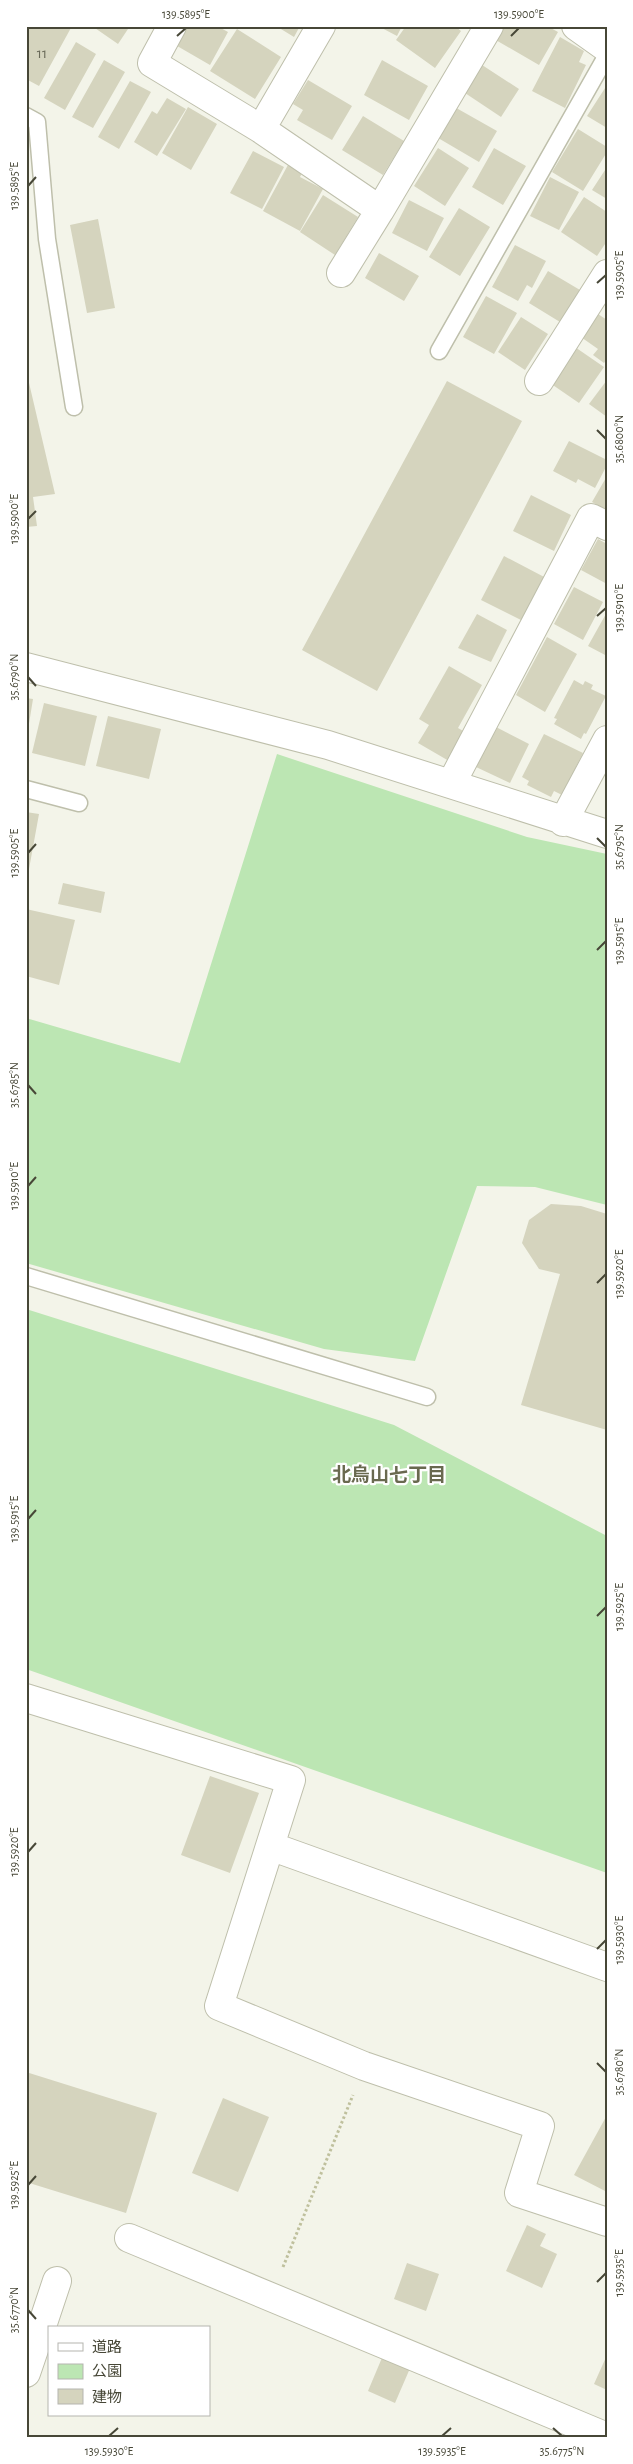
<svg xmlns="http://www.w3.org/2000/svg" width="633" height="2464" viewBox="0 0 633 2464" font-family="'Alegreya Sans','Noto Sans JP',sans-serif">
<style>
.green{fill:#bce6b3}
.building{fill:#d5d4be}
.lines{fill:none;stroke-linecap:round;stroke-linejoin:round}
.lane-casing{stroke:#bebfab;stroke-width:19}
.street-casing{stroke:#bebfab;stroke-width:30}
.path{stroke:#bfc09d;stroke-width:3;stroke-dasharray:2.5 2.5;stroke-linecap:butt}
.lane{stroke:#fff;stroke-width:16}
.street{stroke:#fff;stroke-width:28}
.ticks{fill:none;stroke:#474737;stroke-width:2}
.labels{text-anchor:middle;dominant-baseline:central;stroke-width:4.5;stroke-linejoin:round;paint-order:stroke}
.number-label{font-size:15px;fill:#6a6a59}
.neighbourhood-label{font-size:19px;font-weight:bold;fill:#69694f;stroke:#fff}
.neatline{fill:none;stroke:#474737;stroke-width:2}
.ticks-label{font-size:12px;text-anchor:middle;fill:#474737}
</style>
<rect width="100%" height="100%" fill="#f3f4e9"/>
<path class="green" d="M277,754L527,837L607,854V1205L535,1187L477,1186L415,1361L324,1349L26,1263V1018L180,1063Z
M26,1309L394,1425L607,1536V1873L26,1669Z"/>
<path class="building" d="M26,26H72L39,86L26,79Z
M92,26H130L118,44Z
M182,26H217L228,32L210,65L172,43Z
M276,26H300L294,37Z
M378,26H402L397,36Z
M406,26H455L461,31L435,68L396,40Z
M502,26H547L558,32L539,65L494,39Z
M237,29L281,57L255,99L210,71Z
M560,37L584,51L579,62L586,65L565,108L532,91Z
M76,42L96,54L65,110L44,98Z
M104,60L125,72L93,128L72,117Z
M382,60L428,86L409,120L364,95Z
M479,63L519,89L501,117L462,91Z
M308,80L352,106L332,140L297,120L303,110L293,104Z
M130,81L151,92L119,149L98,137Z
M607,85V128L587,116Z
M167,98L186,109L157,156L134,142L152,111L157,114Z
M451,105L497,131L479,162L433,135Z
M188,107L217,124L191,170L162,153Z
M363,116L404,141L383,175L342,150Z
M578,129L607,147V152L583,191L552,172Z
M438,148L469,168L445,206L414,186Z
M494,148L526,166L503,205L472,187Z
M253,151L284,167L262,209L230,193Z
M289,163L303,171L300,177L323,189L300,231L263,211Z
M607,167V199L592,190Z
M550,177L579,192L559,230L530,216Z
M323,195L358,217L335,255L300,232Z
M584,197L607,212V241L597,256L561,232Z
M409,200L444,218L427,251L392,233Z
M459,208L490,227L460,276L429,257Z
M98,219L115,308L87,313L70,225Z
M515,245L546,261L532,288L527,285L518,301L492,287Z
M379,253L419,276L404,301L365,278Z
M548,271L580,290L560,322L529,303Z
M486,296L517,313L494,354L463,337Z
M595,312L607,320V359L604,363L593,355L598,349L578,335Z
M521,317L548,334L525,370L498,352Z
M572,345L604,367L579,403L547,381Z
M26,370L55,494L33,497L37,526L26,527Z
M607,380V417L589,404Z
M447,381L522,421L377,691L302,650Z
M569,441L607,460V465L595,488L578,479L576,483L553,471Z
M607,476V510L592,502Z
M531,495L571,515L554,551L513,531Z
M598,539L607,544V584L581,570Z
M504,556L548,579L525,622L481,600Z
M574,587L603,602L583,640L554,624Z
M607,612V656L588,646Z
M477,614L507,630L491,662L458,648Z
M547,637L577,654L545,712L516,695Z
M449,666L482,685L458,728L465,732L449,761L418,743L429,725L419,719Z
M574,680L583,685L585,681L593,685L591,689L606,696L586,734L584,733L581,739L554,724L557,719L554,718Z
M26,698L33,699L27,736L26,735Z
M44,703L97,716L85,766L32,753Z
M108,716L161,729L149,779L96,766Z
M496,727L529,744L510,783L476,767Z
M544,734L583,753L562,795L554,791L551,797L527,785L529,781L522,777Z
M26,812L39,814L27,880H26Z
M63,883L105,892L101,913L58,904Z
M26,909L75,920L59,985L26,976Z
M551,1204L581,1206L607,1214V1430L521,1405L560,1274L539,1269L522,1243L529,1220Z
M210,1776L259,1793L230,1873L181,1855Z
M26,2072L157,2113L126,2213L26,2182Z
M223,2098L269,2117L238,2192L192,2173Z
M607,2115V2192L574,2175Z
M527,2225L546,2234L540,2246L557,2254L542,2288L506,2271Z
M407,2263L439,2274L426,2311L394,2299Z
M384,2353L411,2366L395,2403L368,2391Z
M607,2355V2390L594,2384Z"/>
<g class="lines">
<defs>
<path id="lane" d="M26,116L37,122L47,239L74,407
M439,351L607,55
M26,789L79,803
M26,1276L427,1397"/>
<path id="street" d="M172,26L152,63L261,129L380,210L489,26
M576,26L607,48
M261,129L321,26
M341,273L380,210
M539,381L607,274
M26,667L328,745L607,834
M451,784L591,518L607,526
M563,822L607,740
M26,1698L291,1780L219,2006L364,2066L540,2126L519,2193L607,2222
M270,1846L607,1967
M129,2238L607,2437
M26,2327L40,2332L57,2281
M26,2373L40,2332"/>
</defs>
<use href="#lane" class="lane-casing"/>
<use href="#street" class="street-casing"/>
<path class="path" d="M283,2267L353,2095"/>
<use href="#lane" class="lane"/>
<use href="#street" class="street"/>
</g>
<path class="ticks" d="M177,36L186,28M511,36L519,28M28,186L36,177M597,283L606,275M597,430L606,439M28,519L36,511M597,616L606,608M28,677L36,686M597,838L606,847M28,853L36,844M597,950L606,941M28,1085L36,1094M28,1186L36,1177M597,1283L606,1274M28,1519L36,1510M597,1616L606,1607M28,1852L36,1843M597,1949L606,1940M597,2063L606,2072M28,2185L36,2176M597,2282L606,2273M28,2310L36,2319M553,2428L562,2436M109,2436L118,2428M442,2436L451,2428"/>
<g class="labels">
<g class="number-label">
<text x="42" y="53">11</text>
</g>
<g class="neighbourhood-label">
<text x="389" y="1475">北烏山七丁目</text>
</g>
</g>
<rect width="633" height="2464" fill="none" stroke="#ffffff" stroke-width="55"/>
<rect x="48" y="2326" width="162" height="90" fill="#ffffff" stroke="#b5b5af"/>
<rect x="58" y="2343" width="25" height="8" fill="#ffffff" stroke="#b5b5af"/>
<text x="92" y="2352" font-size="15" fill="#474737">道路</text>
<rect x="58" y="2364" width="25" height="15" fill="#bce6b3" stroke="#b5b5af"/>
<text x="92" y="2376" font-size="15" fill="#474737">公園</text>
<rect x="58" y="2389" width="25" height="15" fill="#d5d4be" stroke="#b5b5af"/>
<text x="92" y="2402" font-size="15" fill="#474737">建物</text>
<rect x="28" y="28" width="578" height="2408" class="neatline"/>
<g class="ticks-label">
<text x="186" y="18">139.5895°E</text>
<text x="519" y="18">139.5900°E</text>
<text transform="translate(14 186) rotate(-90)" y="4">139.5895°E</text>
<text transform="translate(619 275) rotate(-90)" y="4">139.5905°E</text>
<text transform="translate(619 439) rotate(-90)" y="4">35.6800°N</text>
<text transform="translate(14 519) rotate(-90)" y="4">139.5900°E</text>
<text transform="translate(619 608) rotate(-90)" y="4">139.5910°E</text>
<text transform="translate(14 677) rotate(-90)" y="4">35.6790°N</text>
<text transform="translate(619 847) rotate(-90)" y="4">35.6795°N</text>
<text transform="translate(14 853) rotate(-90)" y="4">139.5905°E</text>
<text transform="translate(619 941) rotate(-90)" y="4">139.5915°E</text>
<text transform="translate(14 1085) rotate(-90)" y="4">35.6785°N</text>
<text transform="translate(14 1186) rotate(-90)" y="4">139.5910°E</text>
<text transform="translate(619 1274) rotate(-90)" y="4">139.5920°E</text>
<text transform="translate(14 1519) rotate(-90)" y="4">139.5915°E</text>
<text transform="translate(619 1607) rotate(-90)" y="4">139.5925°E</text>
<text transform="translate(14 1852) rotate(-90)" y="4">139.5920°E</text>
<text transform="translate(619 1940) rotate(-90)" y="4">139.5930°E</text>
<text transform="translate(619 2072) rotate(-90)" y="4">35.6780°N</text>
<text transform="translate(14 2185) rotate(-90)" y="4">139.5925°E</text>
<text transform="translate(619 2273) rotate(-90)" y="4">139.5935°E</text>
<text transform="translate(14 2310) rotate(-90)" y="4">35.6770°N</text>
<text x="109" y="2455">139.5930°E</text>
<text x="442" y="2455">139.5935°E</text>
<text x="562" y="2455">35.6775°N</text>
</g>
</svg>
